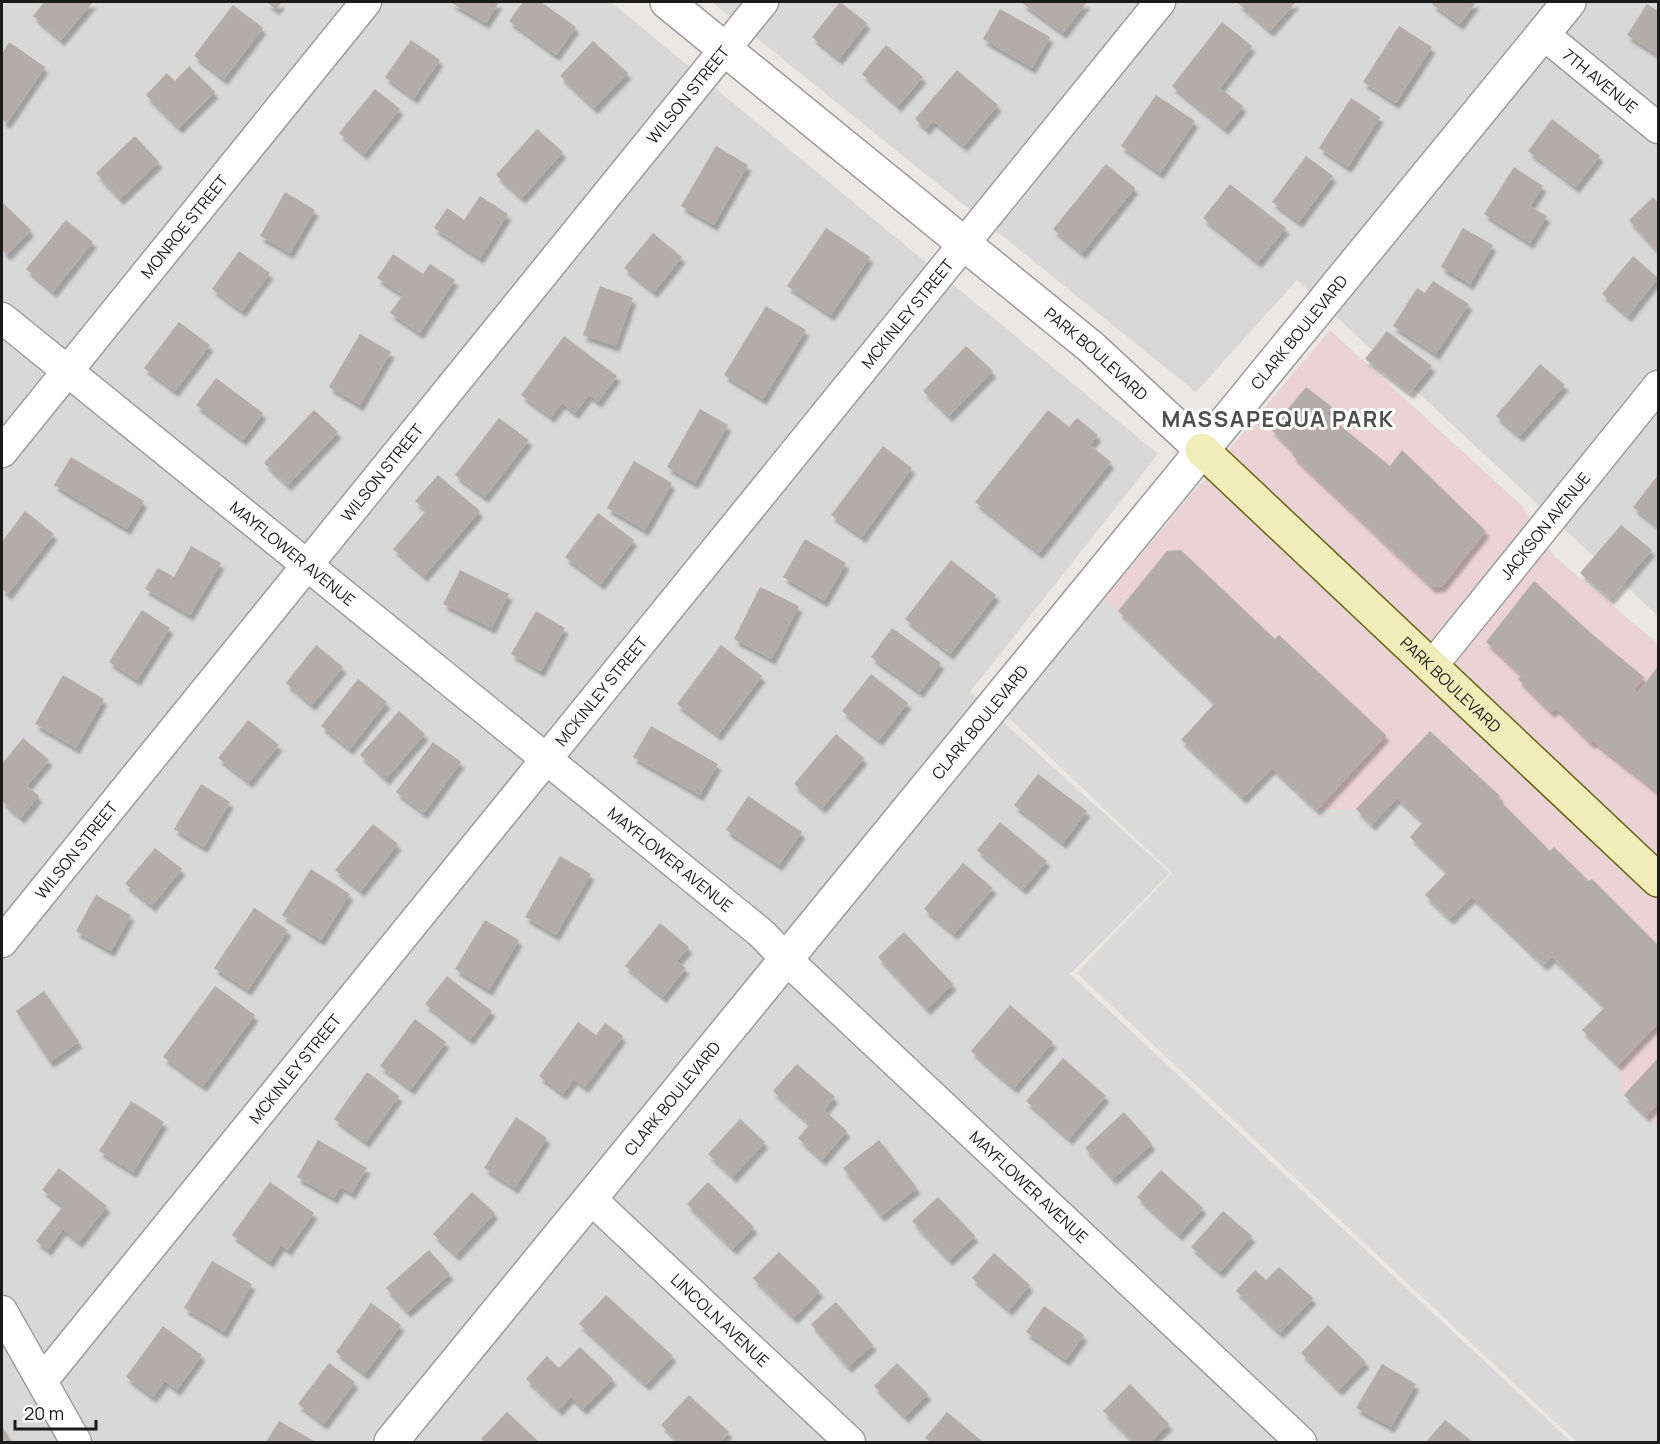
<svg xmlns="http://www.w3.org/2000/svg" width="1660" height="1444" viewBox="0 0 1660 1444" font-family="Manrope,sans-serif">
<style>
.residential{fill:#d9d8d8}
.commercial{fill:#ebd2d4}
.parking{fill:#dbdbdb}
.building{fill:#b4aca8;filter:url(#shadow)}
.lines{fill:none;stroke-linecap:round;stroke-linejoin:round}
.minor-casing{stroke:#9c9c9c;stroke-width:33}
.tertiary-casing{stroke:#9c9c9c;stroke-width:36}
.secondary-casing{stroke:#636311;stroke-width:36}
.minor{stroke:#fff;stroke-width:30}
.tertiary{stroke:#fff;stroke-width:33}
.secondary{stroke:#f1edba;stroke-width:33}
.labels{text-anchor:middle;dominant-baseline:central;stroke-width:6;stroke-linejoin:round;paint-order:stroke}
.street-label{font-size:16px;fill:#1b1b1b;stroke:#fff}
.district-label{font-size:22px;font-weight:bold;letter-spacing:1.5px;fill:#4e4e4e;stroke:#fff}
</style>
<defs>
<filter id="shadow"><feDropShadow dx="3.5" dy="6" stdDeviation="1.5" flood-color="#0004"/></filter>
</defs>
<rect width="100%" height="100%" fill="#ebe7e2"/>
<path class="residential" d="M2,2H611L1158,454L970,692L1170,873L1070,974L1571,1442H2Z
M712,2H1658V616L1297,280L1196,392Z"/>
<path class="commercial" d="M1330,330L1522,506L1554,556L1658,644V1442H1577L1077,973L1172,873L1006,715Z"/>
<path class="parking" d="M1104,599L1215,703L1243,798L1272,768L1317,810L1356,809L1372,824L1397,798L1423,822L1410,837L1447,872L1425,895L1472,897L1544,965L1552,957L1605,1007L1582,1031L1618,1065L1624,1095L1658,1128V1442H1577L1077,973L1172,873L1006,715Z"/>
<path class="building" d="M44,2H93L61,40L33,16Z
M266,2H282L276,9Z
M450,2H499L486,23Z
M523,2H541L576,27L556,55L509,21Z
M840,2L867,23L839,59L812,37Z
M1021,2H1087L1063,33Z
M1239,2H1296L1270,31L1238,3Z
M1434,2H1476L1460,24L1432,4Z
M1647,4L1658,11V55L1627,35Z
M233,5L263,28L224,79L194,56Z
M1000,9L1050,37L1032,68L983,39Z
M1222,22L1252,46L1220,88L1243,106L1225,129L1172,86Z
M1399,26L1432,47L1396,103L1363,82Z
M411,40L440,60L414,98L385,77Z
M593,41L628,73L594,108L560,76Z
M9,42L45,67L7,123L2,120V54Z
M886,45L923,77L898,106L862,74Z
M189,66L215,92L179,128L146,95L167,73L175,81Z
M957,70L998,105L964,146L933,121L926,129L915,119Z
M375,89L400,109L364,154L339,133Z
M1156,95L1195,121L1160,173L1121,146Z
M1351,98L1380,117L1348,167L1319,148Z
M1552,119L1600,156L1576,187L1528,151Z
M537,129L563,152L522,198L496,175Z
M135,136L159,162L120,199L96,173Z
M716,146L748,165L714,225L681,206Z
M1306,156L1333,176L1299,222L1272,202Z
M1106,164L1135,188L1082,253L1053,229Z
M1514,167L1543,186L1530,206L1547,216L1530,243L1484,214Z
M1230,184L1286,228L1258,262L1203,218Z
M285,192L315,210L290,253L260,236Z
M480,196L508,214L480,258L434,228L447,208L464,220Z
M1653,197L1658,203V252L1629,220Z
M2,202L31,230L7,255L2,249Z
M66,220L93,242L53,292L26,269Z
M826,228L870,257L831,315L787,286Z
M1463,228L1493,245L1470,284L1441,267Z
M653,233L682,257L654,292L624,268Z
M239,251L270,273L242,311L212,289Z
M393,254L423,274L430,264L455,280L420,333L390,313L403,295L377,278Z
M1633,256L1658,278L1628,316L1602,294Z
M1433,281L1469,304L1436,354L1393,326L1417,288L1425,293Z
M600,286L633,298L616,346L583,335Z
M766,306L806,330L763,399L724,375Z
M179,322L210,345L175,391L144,368Z
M1387,331L1432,366L1410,393L1365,359Z
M360,334L391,352L360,405L329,387Z
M564,336L617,376L598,402L589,395L575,413L562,403L551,417L521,395Z
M966,346L993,371L949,416L923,391Z
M1540,364L1565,385L1520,436L1496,416Z
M216,378L263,413L243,440L196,405Z
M1306,387L1332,407L1326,414L1390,466L1402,450L1486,531L1442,586L1432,587L1292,455L1294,452L1271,429Z
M700,409L728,425L695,483L667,467Z
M314,410L338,432L288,485L264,463Z
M1048,410L1069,427L1077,418L1098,435L1090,445L1111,462L1039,553L975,502Z
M499,418L529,440L485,497L455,475Z
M883,446L912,468L862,537L831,515Z
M71,457L144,501L127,529L54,485Z
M634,461L672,483L645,530L607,508Z
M438,475L480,511L424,576L393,549L426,511L415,501Z
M1658,475V527L1633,507Z
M25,511L54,534L8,594L2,589V542Z
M598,513L634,540L601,584L565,557Z
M1621,525L1652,550L1610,599L1580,573Z
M805,539L846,563L824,601L783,577Z
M191,546L221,563L190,615L145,589L158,568L174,577Z
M1181,550L1275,639L1279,635L1386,735L1317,810L1272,768L1243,798L1181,740L1215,703L1118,611L1167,551Z
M951,560L996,595L950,654L905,619Z
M460,570L509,594L492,628L443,604Z
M1534,581L1592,634L1644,677L1634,690L1638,693L1658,666V792L1593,741L1591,743L1556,708L1551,712L1518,679L1522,675L1486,642Z
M760,587L799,606L772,659L734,639Z
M142,610L170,628L137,680L109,662Z
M536,611L565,628L541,671L511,654Z
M892,628L941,663L920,692L871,657Z
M316,645L343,667L312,705L286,683Z
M721,645L762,676L718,735L677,704Z
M871,674L908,703L879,740L842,711Z
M63,675L104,699L76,748L35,724Z
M358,679L387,702L350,749L321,726Z
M399,711L425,734L386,779L360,755Z
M248,720L279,745L249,782L218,758Z
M651,726L718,764L700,795L633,757Z
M1430,731L1500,796L1498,799L1550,851L1554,847L1589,881L1592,879L1658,945V1023L1618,1065L1582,1030L1605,1007L1552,957L1544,965L1472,897L1450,919L1425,895L1447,872L1410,837L1423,822L1397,798L1372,825L1356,809Z
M836,734L864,758L822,808L794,784Z
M23,738L49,760L27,786L39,796L21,818L2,801V764Z
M433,742L461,762L424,813L396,792Z
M1038,774L1087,811L1063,843L1014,805Z
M201,784L230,802L204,847L174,829Z
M748,796L802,832L779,865L726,830Z
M1000,822L1047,861L1023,889L977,850Z
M373,824L398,844L361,891L335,870Z
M155,848L182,869L152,906L125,884Z
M560,856L591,874L556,935L525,917Z
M963,863L993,888L954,934L924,909Z
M311,869L350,894L321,940L282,915Z
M96,895L131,915L111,951L76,931Z
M254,908L288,930L248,990L214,968Z
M485,920L519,940L489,990L455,969Z
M660,923L689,947L677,961L686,968L663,997L625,966Z
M904,932L953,984L927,1009L878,957Z
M447,976L492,1011L470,1039L425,1004Z
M215,986L255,1015L203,1086L163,1057Z
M44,991L79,1042L50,1062L16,1011Z
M1010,1005L1053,1042L1014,1088L971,1051Z
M415,1019L446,1042L411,1089L380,1066Z
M578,1022L596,1035L605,1023L623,1036L585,1087L574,1079L563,1094L539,1076Z
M1063,1058L1106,1096L1069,1139L1026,1101Z
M1658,1058V1103L1646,1116L1624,1095Z
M797,1064L835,1097L824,1110L847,1131L822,1160L798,1138L810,1124L773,1091Z
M367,1072L399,1096L366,1142L334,1119Z
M131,1101L164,1122L133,1172L99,1151Z
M1124,1112L1152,1144L1113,1179L1085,1148Z
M516,1117L547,1138L515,1188L484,1168Z
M740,1119L765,1142L733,1177L708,1154Z
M318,1140L367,1168L352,1193L341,1187L334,1198L297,1177Z
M879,1140L917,1188L881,1216L843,1168Z
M59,1168L107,1206L79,1242L63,1229L48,1250L36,1241L63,1206L42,1190Z
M1161,1170L1203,1208L1179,1235L1137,1197Z
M270,1182L314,1213L288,1250L281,1245L270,1262L232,1235Z
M708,1182L754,1227L733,1249L687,1204Z
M472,1192L495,1213L456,1255L433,1234Z
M938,1197L975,1236L949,1260L912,1221Z
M1223,1211L1252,1236L1220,1272L1191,1247Z
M429,1250L450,1274L407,1312L386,1288Z
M779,1252L820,1291L794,1318L753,1278Z
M994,1253L1030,1285L1009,1310L972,1278Z
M212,1261L252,1284L224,1332L184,1308Z
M1279,1267L1313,1298L1280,1333L1236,1291L1255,1270L1266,1280Z
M606,1295L673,1356L646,1385L579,1324Z
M836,1302L873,1345L848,1367L811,1324Z
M371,1303L401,1325L365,1374L336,1352Z
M1044,1306L1084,1335L1066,1360L1026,1332Z
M1328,1325L1366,1362L1339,1390L1301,1353Z
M163,1326L202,1355L177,1390L165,1381L153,1397L126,1377Z
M580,1347L613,1379L583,1409L571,1397L559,1410L526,1379L547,1356L559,1368Z
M329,1363L355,1382L324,1424L298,1404Z
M897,1363L928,1394L905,1417L874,1386Z
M1382,1364L1416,1384L1391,1427L1356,1408Z
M1130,1384L1169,1424L1151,1442H1134L1103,1411Z
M689,1395L729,1432L720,1442H679L661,1425Z
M507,1412L539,1442H485L481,1439Z
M947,1412L983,1442H931L925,1438Z
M1445,1420L1473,1442H1426Z
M279,1421L316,1442H266Z
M2,1426L9,1438L2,1442Z"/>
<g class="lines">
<defs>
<g id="minor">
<path id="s1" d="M1543,34L1658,128"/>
<path id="s2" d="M2,318L761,933L786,959L1301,1442"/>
<path id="s3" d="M2,452L366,2"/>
<path id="s4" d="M1432,666L1658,386"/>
<path id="s5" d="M2,942L763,2"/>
<path id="s6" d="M591,1199L850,1442"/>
<path d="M2,1311L76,1442"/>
<path id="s7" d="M42,1381L1160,2"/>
</g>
<g id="tertiary">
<path id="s8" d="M667,2L1091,347L1202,450"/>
<path id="s9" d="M391,1442L1569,2"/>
</g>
<g id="secondary">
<path id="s10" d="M1202,450L1658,880"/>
</g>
</defs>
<use href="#minor" class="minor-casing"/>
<use href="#tertiary" class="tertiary-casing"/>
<use href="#secondary" class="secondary-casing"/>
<use href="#minor" class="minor"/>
<use href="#tertiary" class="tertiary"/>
<use href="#secondary" class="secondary"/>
</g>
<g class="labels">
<g class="street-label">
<text stroke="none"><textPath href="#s1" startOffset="74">7TH AVENUE</textPath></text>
<text stroke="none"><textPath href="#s5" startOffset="1090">WILSON STREET</textPath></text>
<text stroke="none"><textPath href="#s3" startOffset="290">MONROE STREET</textPath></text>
<text stroke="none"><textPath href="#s7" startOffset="1374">MCKINLEY STREET</textPath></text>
<text stroke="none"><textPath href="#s9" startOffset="1434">CLARK BOULEVARD</textPath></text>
<text stroke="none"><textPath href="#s8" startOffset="555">PARK BOULEVARD</textPath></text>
<text stroke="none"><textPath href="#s5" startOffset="604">WILSON STREET</textPath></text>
<text stroke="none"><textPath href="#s4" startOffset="180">JACKSON AVENUE</textPath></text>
<text stroke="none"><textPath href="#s2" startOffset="374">MAYFLOWER AVENUE</textPath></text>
<text stroke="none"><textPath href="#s10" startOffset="342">PARK BOULEVARD</textPath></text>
<text stroke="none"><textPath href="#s7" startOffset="888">MCKINLEY STREET</textPath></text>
<text stroke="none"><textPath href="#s9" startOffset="930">CLARK BOULEVARD</textPath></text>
<text stroke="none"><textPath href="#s5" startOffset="118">WILSON STREET</textPath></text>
<text stroke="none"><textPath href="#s2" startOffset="860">MAYFLOWER AVENUE</textPath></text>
<text stroke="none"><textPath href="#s7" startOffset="402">MCKINLEY STREET</textPath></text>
<text stroke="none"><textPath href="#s9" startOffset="444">CLARK BOULEVARD</textPath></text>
<text stroke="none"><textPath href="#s2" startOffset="1346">MAYFLOWER AVENUE</textPath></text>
<text stroke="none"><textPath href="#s6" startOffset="177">LINCOLN AVENUE</textPath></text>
</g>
<g class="district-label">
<text x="1278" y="419">MASSAPEQUA PARK</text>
</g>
</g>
<rect width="1660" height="1444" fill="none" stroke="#1b1b1b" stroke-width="6"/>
<path d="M15 1420v9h81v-9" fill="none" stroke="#1b1b1b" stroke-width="3"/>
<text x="24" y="1420" font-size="18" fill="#1b1b1b" stroke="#ffffff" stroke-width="4.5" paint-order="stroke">20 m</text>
</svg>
